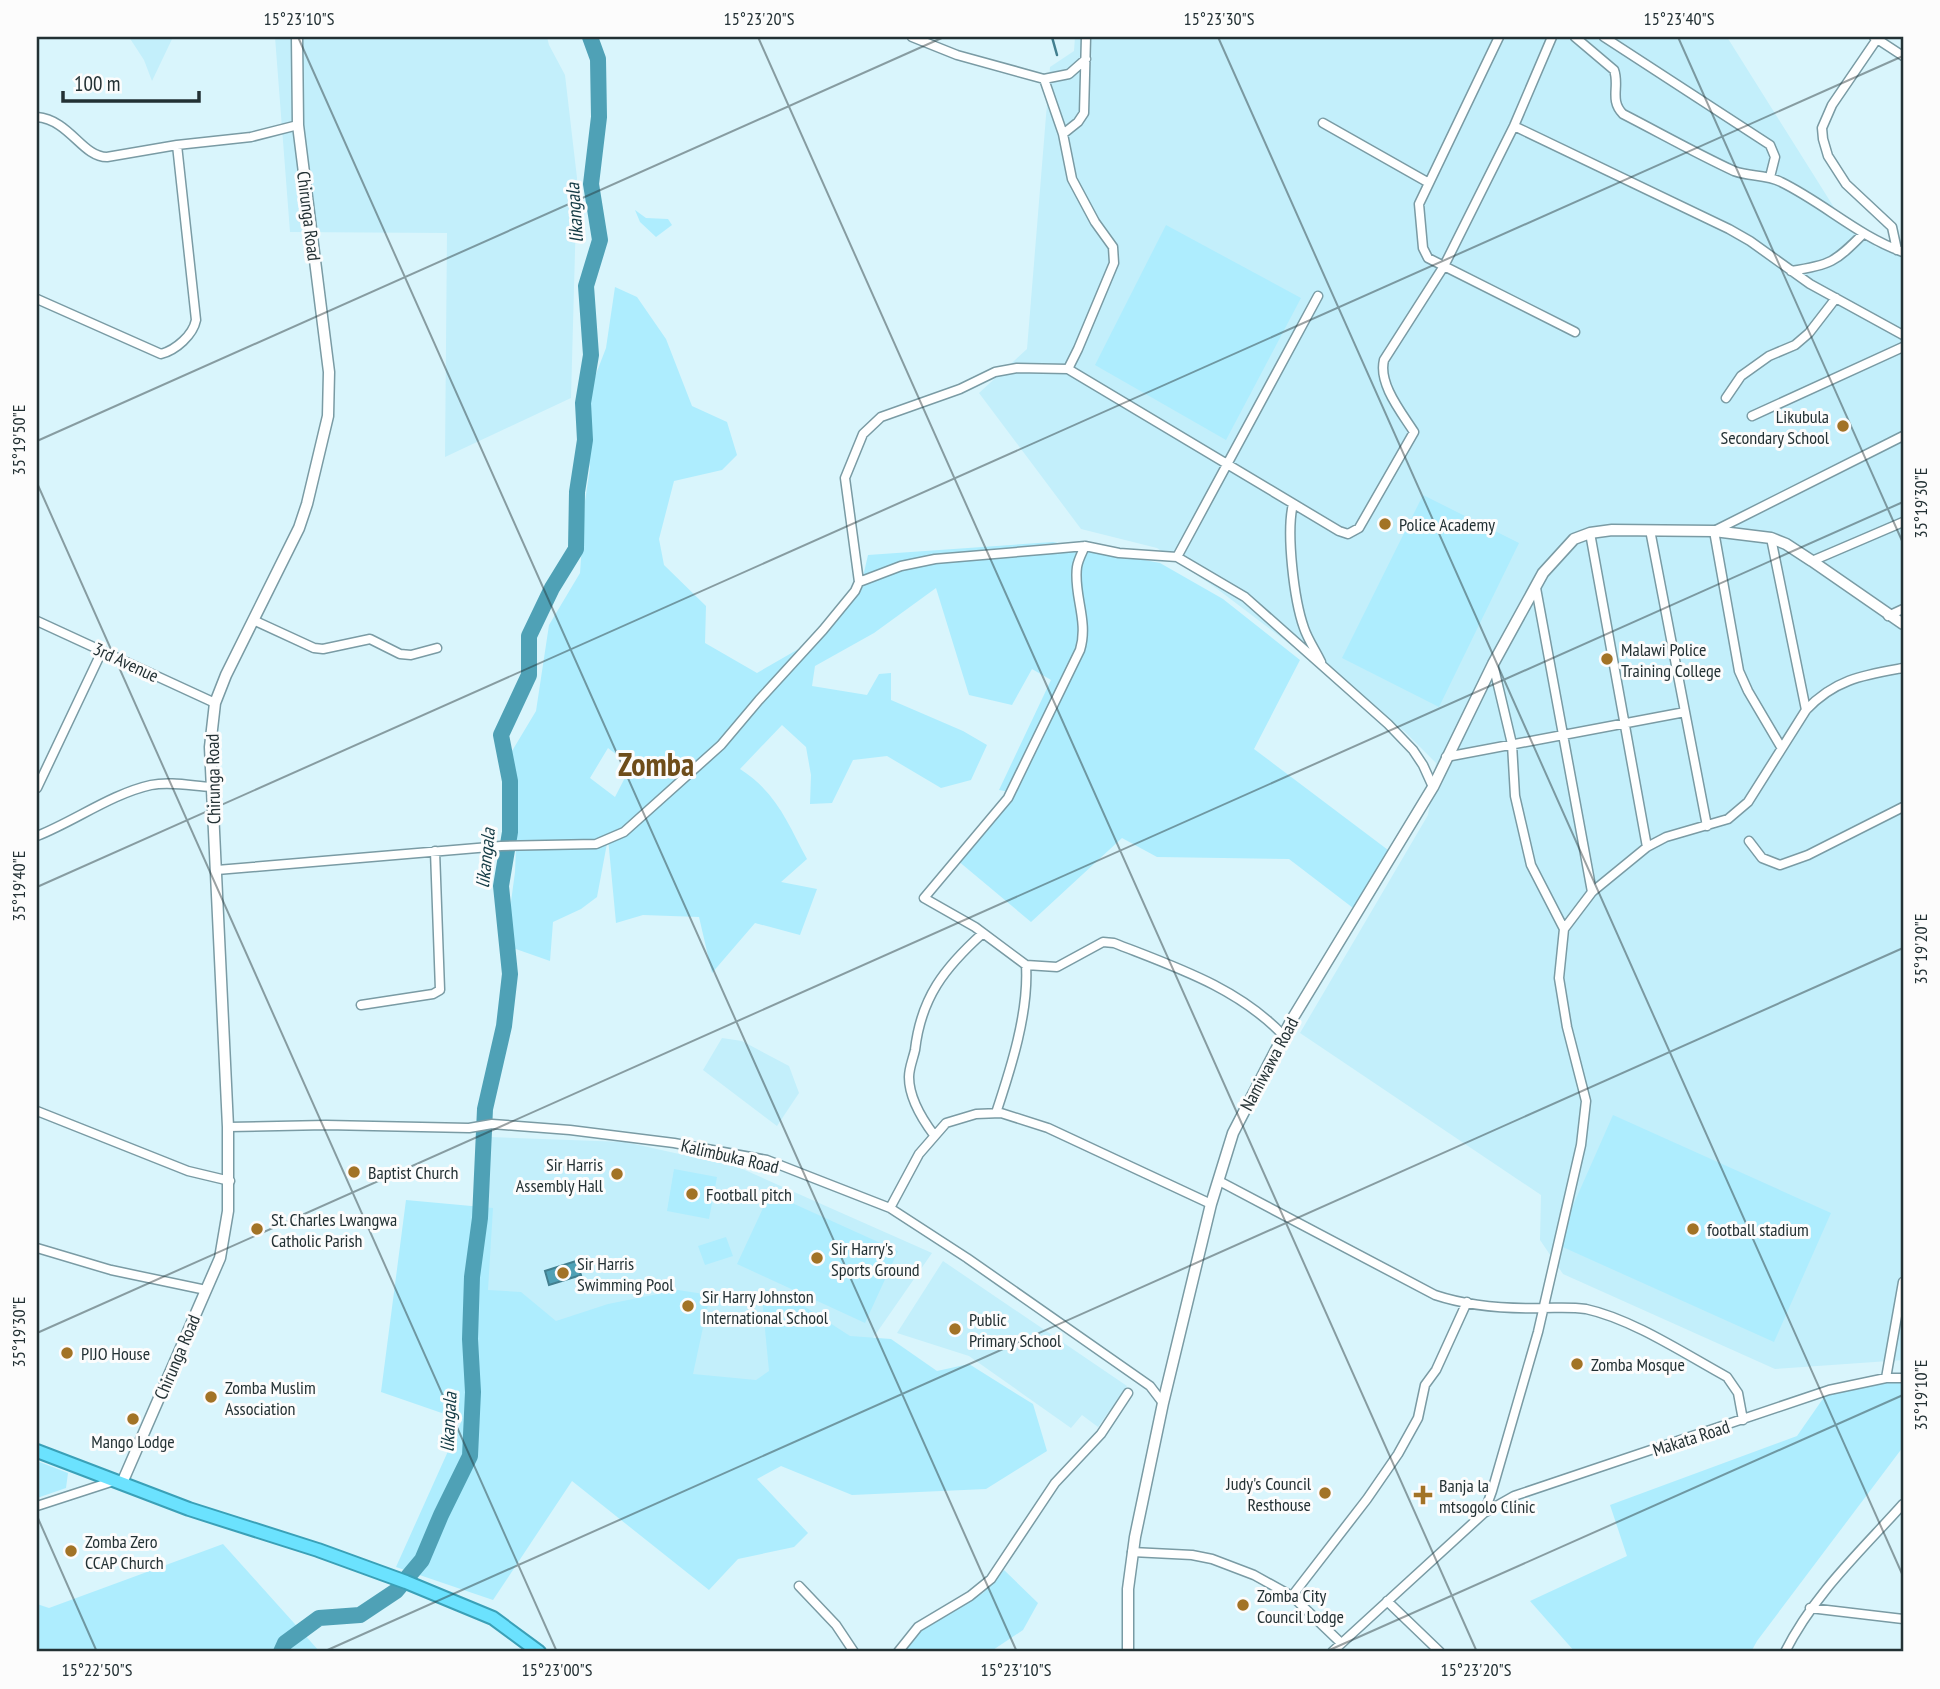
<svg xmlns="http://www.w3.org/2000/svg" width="1940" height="1689" viewBox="0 0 1940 1689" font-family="'PT Sans Narrow',sans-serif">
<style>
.built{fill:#c3effb}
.green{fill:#aeedfe;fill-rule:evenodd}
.water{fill:#4fa1b6;stroke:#427f8f;stroke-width:2}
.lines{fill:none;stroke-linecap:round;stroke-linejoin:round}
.stream{stroke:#427f8f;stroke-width:2.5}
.river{stroke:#4fa1b6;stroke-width:16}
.minor-casing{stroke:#7a9ba4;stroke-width:11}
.tertiary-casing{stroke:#7a9ba4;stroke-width:13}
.trunk-casing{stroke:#3aa0b7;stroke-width:16}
.minor{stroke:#fff;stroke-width:8}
.tertiary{stroke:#fff;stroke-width:10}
.trunk{stroke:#6be2fe;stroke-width:12}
.ticks{fill:none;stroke:#233134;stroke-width:2;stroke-opacity:0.45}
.poi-dot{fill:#a27326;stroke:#fcfcfc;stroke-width:2.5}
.labels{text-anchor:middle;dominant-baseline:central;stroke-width:6;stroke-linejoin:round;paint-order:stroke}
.street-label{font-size:18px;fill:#233134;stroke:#fcfcfc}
.poi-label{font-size:18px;fill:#233134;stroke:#fcfcfc;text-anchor:start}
.water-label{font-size:19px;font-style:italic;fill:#123943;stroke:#fcfcfc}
.town-label{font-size:32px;font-weight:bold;fill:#6e4d1a;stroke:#fcfcfc}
.neatline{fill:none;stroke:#233134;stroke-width:2.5}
.ticks-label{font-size:18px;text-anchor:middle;fill:#233134}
</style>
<rect width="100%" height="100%" fill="#d9f5fc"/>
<path class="built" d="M129,37H173L152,81L144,60Z
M275,37H547L549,45L565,75L577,178L571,398L445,457L447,233L290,232Z
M1075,37H1727L1835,209L1876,247L1903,253V1360L1775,1369L1563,1274L1540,1240L1541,1195L1300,1033L1428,815L1436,763L1404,731L1216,588L1157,548L1081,529L979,393L1027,349L1050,67L1074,51Z
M722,1038L742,1041L789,1066L799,1093L777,1126L703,1070Z
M490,1137L625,1142L738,1167L932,1253L830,1400L477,1365Z
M943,1261L1127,1386L1098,1427L1082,1415L1071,1428L969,1356L897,1333Z"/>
<path class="green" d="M635,210L646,218L668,219L672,225L656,237L640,222Z
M1166,225L1301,298L1226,440L1095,365Z
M615,287L637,297L666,339L692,406L727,422L737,455L722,470L674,481L659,539L664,565L706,606L705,643L757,673L802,647L862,581L868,555L1053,542L1160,563L1223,599L1300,660L1254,749L1392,853L1357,911L1289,859L1157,857L1122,838L1031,922L957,860L1015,793L999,790L1051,680L1032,669L1012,705L969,695L936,588L874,633L815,666L812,686L867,695L879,674L891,673V700L963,731L987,745L971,780L941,788L887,756L853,760L832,803L810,804L811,775L806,747L782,725L740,769C777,793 787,822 807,859L781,882L817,889L800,935L755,923L712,973L699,917L643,915L616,923L608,838L597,897L581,909L553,922L550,961L513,948L508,924L515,872L517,821L509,756L536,711L549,625L580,573L585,501L590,468L585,428L591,387L606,348ZM608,748L631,766L615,797L590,778Z
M1423,495L1519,543L1439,707L1342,658Z
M1613,1115L1831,1213L1774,1342L1556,1244Z
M674,1169L717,1177L709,1219L667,1211Z
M770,1193L898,1251L865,1323L737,1264Z
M406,1200L493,1208L488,1290L521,1292L556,1321L608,1304L678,1290L710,1295L693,1374L756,1380L769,1371L761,1288L793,1299L850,1336L891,1339L937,1371L969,1364L1033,1404L1047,1451L986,1489L852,1495L781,1466L757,1479L808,1533L794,1547L738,1559L709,1590L572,1481L493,1600L396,1567L462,1420L381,1392Z
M726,1237L733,1256L705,1265L698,1246Z
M1886,1378L1903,1380V1447L1757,1641L1751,1652H1575L1530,1601L1627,1556L1610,1505L1797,1436L1829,1390Z
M37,1461L68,1473L66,1488L37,1498Z
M223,1544L320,1652H37V1604L49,1608Z
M1004,1570L1038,1603L1023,1630L990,1652H895L911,1629L983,1593Z"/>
<path class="water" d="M576,1261L581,1275L549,1285L545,1271Z"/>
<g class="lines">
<path class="stream" d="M1052,37L1057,55"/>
<path class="river" d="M281,1652L285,1643L319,1618L360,1615L396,1591L422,1560L441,1515L470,1456L473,1392L470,1339L472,1277L480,1218L485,1109L504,1026L510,974L501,886L510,832V781L501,735L529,675V636L552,588L576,549L577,492L585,440L583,403L591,355L586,286L600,240L591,184L599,117L598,59L590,37"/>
<defs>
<path id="minor" d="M912,37L957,55L1044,79L1069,74L1086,59
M1499,37L1419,204L1423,248L1428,258L1575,332
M1575,37L1614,70C1620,86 1609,100 1623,114C1660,133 1697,154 1734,171C1750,177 1766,174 1781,182C1824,203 1858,236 1903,252
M1604,37L1770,145L1775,157L1770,177
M1874,37L1903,56
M1877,39L1832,105L1822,128L1823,139L1828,156L1846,184L1892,227L1897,250
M1044,79L1063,134L1072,179L1095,222L1113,247L1114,263L1078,349L1068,369L1339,531L1348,534L1359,528L1414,432C1402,413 1378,384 1384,360L1444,266L1514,126L1552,37
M37,117C70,120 82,157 107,157L177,145L251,137L298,125
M1323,123L1429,183
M1514,126L1729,229L1750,241L1810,284L1903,335
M1063,134L1078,122L1084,113L1086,37
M1791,271C1831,265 1835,262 1863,234
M37,299L161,354C176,350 193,335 196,320L177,145
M1726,398L1741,376L1769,356L1795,345L1809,333L1836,298
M1752,416L1903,347
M1293,504C1286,533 1294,600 1304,628C1308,640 1316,651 1321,662
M1650,530L1707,826
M1590,533L1647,847
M1771,538L1806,710
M1085,546C1082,553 1078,560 1077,567C1073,594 1089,621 1080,650L1008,798L924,898L975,927L1026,965L1057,967L1103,942L1114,943C1175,967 1237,987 1283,1035
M1177,557L1318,296
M1812,561L1903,522
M859,582L845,478L863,434L881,417L960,389L995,372L1017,368L1068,369
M1536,588L1592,892
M1888,616L1903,609
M253,620L314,648L323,649L370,639L400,654L411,655L437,648
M37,621L215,703
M1493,664L1512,744L1515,796L1531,865L1564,929
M1781,747L1748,691L1739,671L1714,531L1903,436
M1446,757L1685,712
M37,788L102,651
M37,836C75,821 111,794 151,785C170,781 193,786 211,787
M1749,841L1762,858L1780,865L1808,855L1903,807
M217,870L501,846L596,844L624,832L721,745L759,700L823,630L855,591L859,582L901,566L935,559L1052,549L1085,546L1119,553L1177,557L1245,597L1388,724L1413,750L1423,765L1433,787
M361,1005L433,994L440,990L435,851
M37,1111L188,1171L230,1181
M996,1113C1011,1068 1029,1012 1026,965
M228,1127L326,1125L469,1128L492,1124L570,1130L674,1143L767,1160L890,1208L967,1258L1150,1386L1163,1403
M934,1135C922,1119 909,1098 909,1077C909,1068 913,1059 915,1050C921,998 944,968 983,933
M1219,1181L1435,1295C1468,1306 1508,1309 1543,1308C1558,1308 1571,1307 1586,1309C1632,1319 1685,1354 1727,1377L1738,1393L1743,1420
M890,1208L919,1154L946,1123L976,1114L1001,1113L1048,1128L1211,1204
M37,1248L111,1270L206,1290
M1886,1378L1903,1282
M37,1506L114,1481
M1484,1513L1514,1496L1829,1390L1886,1378H1903
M1132,1552L1192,1555L1212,1559L1254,1575L1292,1596L1341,1643
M799,1586L836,1625L854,1652
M1292,1596L1367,1499L1398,1454L1418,1418L1425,1385L1436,1370L1467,1302
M1387,1601L1440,1652
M1810,1608L1903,1619
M898,1652L918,1627L970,1596L991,1579L1055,1483L1101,1434L1128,1393
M1332,1652L1484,1513L1492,1491L1538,1332L1581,1145L1586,1101L1567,1027L1559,978L1564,929L1592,892L1647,847L1666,837L1728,819L1748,802L1806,710C1835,679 1864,675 1903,668
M1785,1652C1814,1594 1861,1551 1903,1504"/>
<path id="tertiary" d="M122,1483L220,1258L228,1211V1127L210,747L215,703L226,675L299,528L307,504L328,416L329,372L298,125L297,37
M1128,1652V1589L1135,1537L1163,1403L1211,1204L1233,1133L1291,1021L1433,787L1493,664L1543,573L1574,539L1590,533L1612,530L1714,531L1771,538L1786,544L1812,561L1903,624"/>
<path id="trunk" d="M37,1451L189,1509L318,1550L406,1582L493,1618L539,1652"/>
</defs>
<use href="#minor" class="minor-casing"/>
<use href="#tertiary" class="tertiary-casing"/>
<use href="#trunk" class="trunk-casing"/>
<use href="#minor" class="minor"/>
<use href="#tertiary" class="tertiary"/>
<use href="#trunk" class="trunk"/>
</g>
<path class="ticks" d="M298,37L1017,1652M758,37L1477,1652M1218,37L1903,1576M1678,37L1903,543M37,441L944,37M37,483L557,1652M37,887L1903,56M37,1333L1903,502M37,1516L97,1652M323,1652L1903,948M1325,1652L1903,1395"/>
<g class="poi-dot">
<circle cx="1843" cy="426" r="7"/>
<circle cx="1385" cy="524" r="7"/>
<circle cx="1607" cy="659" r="7"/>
<circle cx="354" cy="1172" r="7"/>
<circle cx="617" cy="1174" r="7"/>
<circle cx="692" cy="1194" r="7"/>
<circle cx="257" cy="1229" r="7"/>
<circle cx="1693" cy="1229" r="7"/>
<circle cx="817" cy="1258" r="7"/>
<circle cx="563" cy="1273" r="7"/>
<circle cx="688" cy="1306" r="7"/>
<circle cx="955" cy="1329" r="7"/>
<circle cx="67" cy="1353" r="7"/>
<circle cx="1577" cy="1364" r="7"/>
<circle cx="211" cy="1397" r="7"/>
<circle cx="133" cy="1419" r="7"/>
<circle cx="1325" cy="1493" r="7"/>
<path d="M1419.5 1484.5h7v7h7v7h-7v7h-7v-7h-7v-7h7z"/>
<circle cx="71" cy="1551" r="7"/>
<circle cx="1243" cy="1605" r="7"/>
</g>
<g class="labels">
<g class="street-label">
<text transform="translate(309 216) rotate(83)">Chirunga Road</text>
<text transform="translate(126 662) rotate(25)">3rd Avenue</text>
<text transform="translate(213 779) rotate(-91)">Chirunga Road</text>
<text transform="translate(1269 1064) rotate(-62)">Namiwawa Road</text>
<text transform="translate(730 1156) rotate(13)">Kalimbuka Road</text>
<text transform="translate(177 1357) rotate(-67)">Chirunga Road</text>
<text transform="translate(1691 1438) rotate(-18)">Makata Road</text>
</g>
<g class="poi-label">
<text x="1829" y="416" text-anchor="end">Likubula<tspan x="1829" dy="21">Secondary School</tspan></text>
<text x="1399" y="524">Police Academy</text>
<text x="1621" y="649">Malawi Police<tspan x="1621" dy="21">Training College</tspan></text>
<text x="603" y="1164" text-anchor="end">Sir Harris<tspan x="603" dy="21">Assembly Hall</tspan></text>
<text x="368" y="1172">Baptist Church</text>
<text x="706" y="1194">Football pitch</text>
<text x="271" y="1219">St. Charles Lwangwa<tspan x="271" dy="21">Catholic Parish</tspan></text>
<text x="1707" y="1229">football stadium</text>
<text x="831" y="1248">Sir Harry's<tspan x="831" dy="21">Sports Ground</tspan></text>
<text x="577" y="1263">Sir Harris<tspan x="577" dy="21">Swimming Pool</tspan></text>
<text x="702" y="1296">Sir Harry Johnston<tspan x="702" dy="21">International School</tspan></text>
<text x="969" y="1319">Public<tspan x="969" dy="21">Primary School</tspan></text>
<text x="81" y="1353">PIJO House</text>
<text x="1591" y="1364">Zomba Mosque</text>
<text x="225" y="1387">Zomba Muslim<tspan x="225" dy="21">Association</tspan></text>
<text x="133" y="1441" text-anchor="middle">Mango Lodge</text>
<text x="1311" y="1483" text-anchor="end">Judy's Council<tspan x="1311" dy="21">Resthouse</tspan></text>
<text x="1439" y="1485">Banja la<tspan x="1439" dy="21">mtsogolo Clinic</tspan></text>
<text x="85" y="1541">Zomba Zero<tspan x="85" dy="21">CCAP Church</tspan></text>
<text x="1257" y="1595">Zomba City<tspan x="1257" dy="21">Council Lodge</tspan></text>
</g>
<g class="water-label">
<text transform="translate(574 213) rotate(-94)">likangala</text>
<text transform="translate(485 858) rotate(-84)">likangala</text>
<text transform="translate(448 1422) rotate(-87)">likangala</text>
</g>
<g class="town-label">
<text x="656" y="764">Zomba</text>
</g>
</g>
<rect width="1940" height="1689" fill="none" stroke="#fcfcfc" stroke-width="77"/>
<path d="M63 91v10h136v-10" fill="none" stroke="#233134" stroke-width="3.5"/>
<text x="74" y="91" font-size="21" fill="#233134" stroke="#fcfcfc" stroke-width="5" paint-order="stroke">100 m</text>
<rect x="38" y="38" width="1864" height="1612" class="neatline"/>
<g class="ticks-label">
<text x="299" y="25">15°23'10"S</text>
<text x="759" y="25">15°23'20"S</text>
<text x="1219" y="25">15°23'30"S</text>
<text x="1679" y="25">15°23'40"S</text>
<text transform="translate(19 440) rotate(-90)" y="6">35°19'50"E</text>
<text transform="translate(1921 503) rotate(-90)" y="6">35°19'30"E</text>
<text transform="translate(19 886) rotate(-90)" y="6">35°19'40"E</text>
<text transform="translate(1921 949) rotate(-90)" y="6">35°19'20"E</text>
<text transform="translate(19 1332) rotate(-90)" y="6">35°19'30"E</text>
<text transform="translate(1921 1395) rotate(-90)" y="6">35°19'10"E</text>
<text x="97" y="1676">15°22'50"S</text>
<text x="557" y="1676">15°23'00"S</text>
<text x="1016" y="1676">15°23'10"S</text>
<text x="1476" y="1676">15°23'20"S</text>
</g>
</svg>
